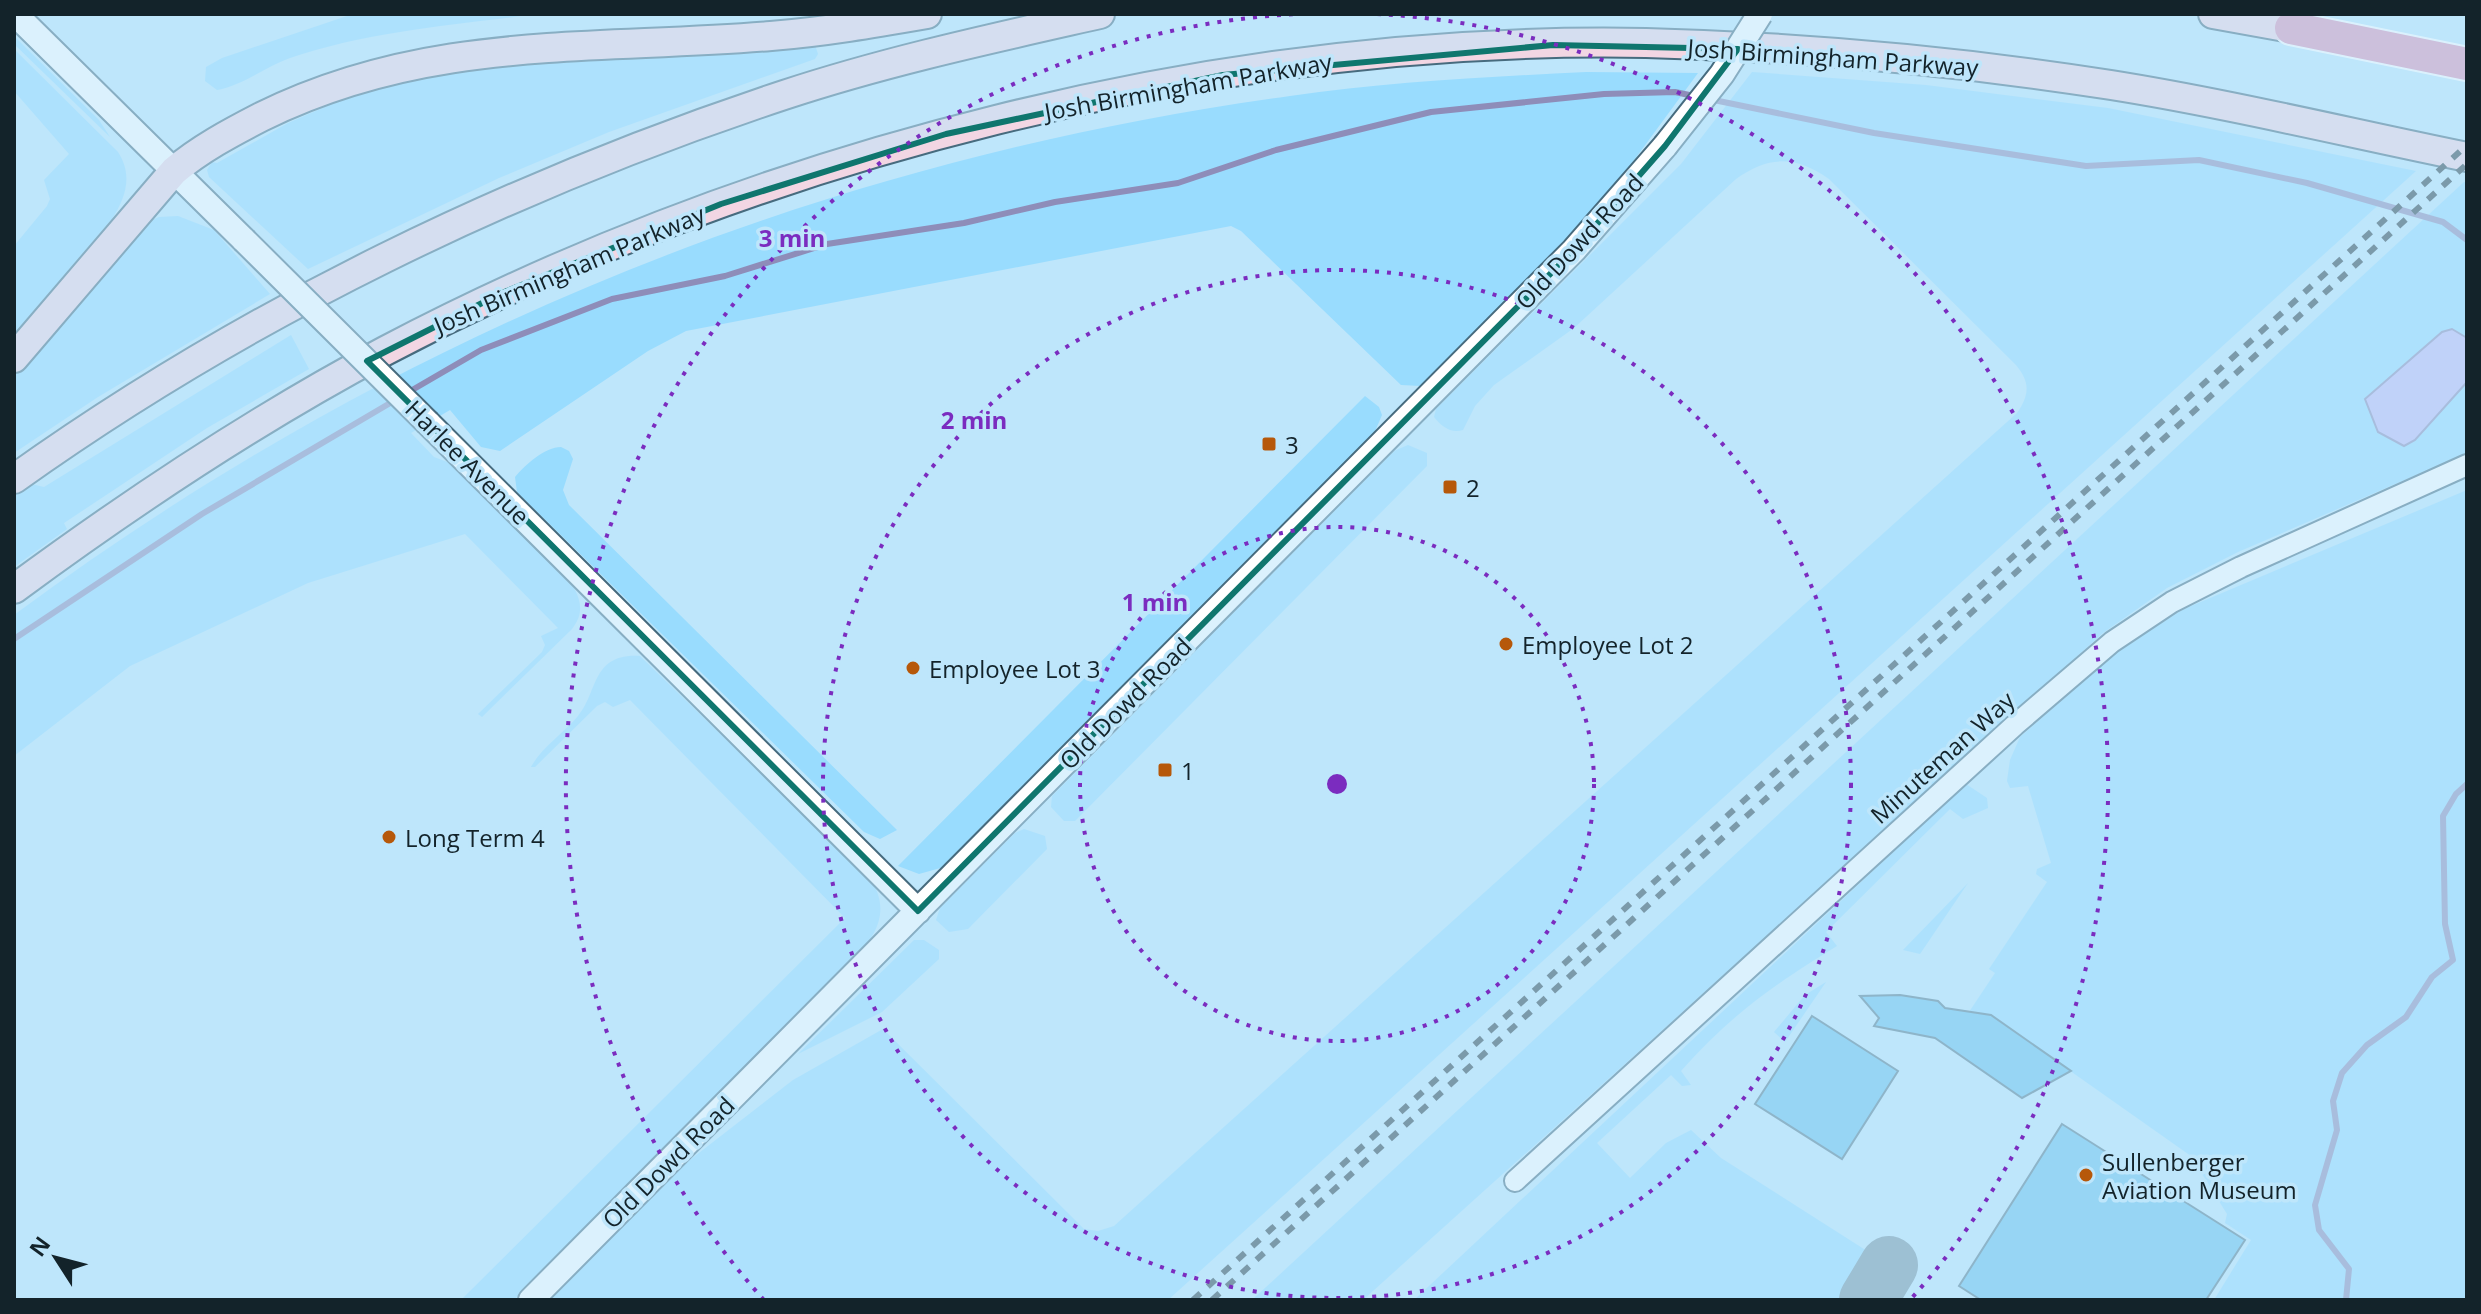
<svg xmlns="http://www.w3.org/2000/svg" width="2481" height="1314" viewBox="0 0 2481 1314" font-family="'Open Sans',sans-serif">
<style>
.green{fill:#99dcfe}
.water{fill:#c3baf6;stroke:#8e8db9;stroke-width:2}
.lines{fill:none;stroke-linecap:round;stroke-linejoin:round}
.stream{stroke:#8e8db9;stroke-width:6}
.taxiway{stroke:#7592a2;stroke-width:58}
.building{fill:#68c0eb;stroke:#557a8d;stroke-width:2}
.minor-casing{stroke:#476b7e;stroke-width:24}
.tertiary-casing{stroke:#476b7e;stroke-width:28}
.secondary-casing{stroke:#476b7e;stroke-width:32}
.trunk-casing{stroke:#fff;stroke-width:36}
.minor{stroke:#fff;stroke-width:20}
.tertiary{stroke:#fff;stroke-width:24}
.secondary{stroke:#f2d6e3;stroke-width:28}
.trunk{stroke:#de92b6;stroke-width:32}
.rail{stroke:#2c3f48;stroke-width:6;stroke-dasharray:10 10;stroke-linecap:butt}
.tertiary-bridge-casing{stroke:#476b7e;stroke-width:28;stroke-linecap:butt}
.tertiary-bridge{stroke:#fff;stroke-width:24}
.marked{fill:none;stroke:#0f766e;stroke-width:6;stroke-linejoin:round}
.ring{fill:none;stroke:#7b2cbf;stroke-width:4;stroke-dasharray:4 8}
.poi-dot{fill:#b6580a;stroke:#bee6fb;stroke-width:3}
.labels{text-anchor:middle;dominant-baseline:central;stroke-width:7;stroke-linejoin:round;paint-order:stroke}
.street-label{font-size:24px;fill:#13232a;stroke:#bee6fb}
.poi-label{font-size:24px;fill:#13232a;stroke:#bee6fb;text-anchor:start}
.centre{fill:#7b2cbf;stroke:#bee6fb;stroke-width:4}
.ring-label{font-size:24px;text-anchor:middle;font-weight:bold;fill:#7b2cbf;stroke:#bee6fb;stroke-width:7;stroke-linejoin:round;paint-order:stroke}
</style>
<rect width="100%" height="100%" fill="#bee6fb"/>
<path class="green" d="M353,14H537C454,25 369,31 290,58C265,67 243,85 217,90L205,81L206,67L222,58Z
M14,36L99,120L110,137L14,44Z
M815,45L818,54L815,59L609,132L499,178L308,269L209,177L207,170L212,162L217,163L288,123L350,96L482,64Z
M14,49L118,152C133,175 126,197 112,219L14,334V246L47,206L50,199L44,180L69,154L14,91Z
M1586,72L1698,73L1607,197L1421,386L1401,385L1241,231L1231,226L686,331L648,351L500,451L481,447L450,410L411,433L434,457L450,463L574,588C582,603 583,615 572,629L482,717L478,714L542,652L545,645L541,636L558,628L465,534L308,583L130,666L14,756V615C393,334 822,160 1290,96C1388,82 1487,77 1586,72Z
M1752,72L1926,85L2108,108L2416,171L1168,1300H548L686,1163L793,1080L883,1029L1084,1229L1098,1231L1114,1226L2017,413C2030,394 2030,382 2016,365L1829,179C1796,156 1769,155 1736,179L1574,328L1494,385L1475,406L1463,430C1451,434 1441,426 1434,417L1436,409L1681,164Z
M2464,182H2467V453L2238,552L2167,588L2103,633L1363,1300H1252Z
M178,216L214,230L270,294L98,397L14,453V371L145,223L159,217Z
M291,335L309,369L207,428L64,523L67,529L14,567V495L31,484L44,487Z
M1365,396L1379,407L1382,415L1373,436L944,867L919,874L898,866Z
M1408,445L1427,453V466L1075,821H1064L1051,807L1052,796L1394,451Z
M561,447L569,451L573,459L563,490L569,505L897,830L880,839L864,832L517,492L515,477C525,465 545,447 561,447Z
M2467,490V1300H2214L2251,1240L2225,1223L2227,1214L2191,1156L1991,1015L1969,1012L1995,973L1989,969L2047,882L2036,874L2037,869L2051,863L2028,786L2010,788L2007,781L2010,760L2020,737L2120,649L2184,609Z
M640,656L872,881C889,911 878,931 858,956L514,1300H461L845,918L630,700L613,707L605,702L597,706L535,767H531C541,748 564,733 578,716C598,693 591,653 640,656Z
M1966,784L1987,798L1988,808L1963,819L1950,809L1826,932L1837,946C1772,986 1733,1013 1681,1071L1691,1085L1682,1086L1671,1075L1597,1143L1630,1178L1666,1143L1691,1130L1721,1158L1867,1251L1838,1300H1414Z
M1024,829L1045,836L1047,849L968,929L949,932L936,920L940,908L1015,833Z
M1968,883L1920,954L1903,950Z
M914,940H924L939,950V959L882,1012L798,1054Z
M1826,982L1785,1042L1774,1032L1805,995Z"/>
<path class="water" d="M2452,329L2467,338V382L2415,440L2404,446L2378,432L2365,399L2442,332Z"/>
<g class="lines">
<path class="stream" d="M1709,99L1874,133L2086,166L2199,160L2307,183L2443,222L2467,240
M407,393L481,350L612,299L725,276L827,244L964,223L1055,202L1178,183L1276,150L1431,112L1604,94L1675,92L1694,96
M14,639L202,514L397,399
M2346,1300L2349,1269L2319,1230L2315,1205L2337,1130L2333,1101L2342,1073L2367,1045L2406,1017L2432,977L2453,960L2445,924L2443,816L2456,794L2467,784"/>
<path class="taxiway" d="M1868,1300L1889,1265"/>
</g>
<path class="building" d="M1900,995L1938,1001L1945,1008L1991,1015L2071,1071L2022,1098L1935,1038L1874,1026L1879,1018L1860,996Z
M1812,1016L1898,1071L1842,1159L1755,1104Z
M2062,1124L2245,1240L2206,1300H1981L1959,1286Z"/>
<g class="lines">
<defs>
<path id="minor" d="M1515,1181L2015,725L2112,642L2172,602L2241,567L2467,465"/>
<path id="tertiary" d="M15,14L244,240
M428,423L918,911
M531,1300L1574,250L1665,146"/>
<path id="secondary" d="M2213,14L2291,28
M14,358L174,171C200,149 230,133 261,117C429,34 592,51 771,36C823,32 875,23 927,14
M14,479C248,312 512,185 784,95C887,61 994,38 1100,14
M14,589C132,502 255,420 385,351C761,153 1220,35 1646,43C1801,47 1958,61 2111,85C2230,104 2349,133 2467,157"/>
<path id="trunk" d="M2291,28L2467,64"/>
</defs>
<use href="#minor" class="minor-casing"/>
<use href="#tertiary" class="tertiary-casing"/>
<use href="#secondary" class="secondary-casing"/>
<use href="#trunk" class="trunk-casing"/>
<use href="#minor" class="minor"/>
<use href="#tertiary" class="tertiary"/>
<use href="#secondary" class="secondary"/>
<use href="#trunk" class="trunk"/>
<path class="rail" d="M1193,1300L2467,145
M1212,1300L2467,164"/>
<defs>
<path id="tertiary-bridge" d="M1665,146L1722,74L1760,14
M244,240L428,423"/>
</defs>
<use href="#tertiary-bridge" class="tertiary-bridge-casing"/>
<use href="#tertiary-bridge" class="tertiary-bridge"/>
</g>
<path d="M0 0H2481V1314H0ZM1553,45L1738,49L1665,146L1574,250L918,911L367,361L502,293L721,204L946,134L1223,75Z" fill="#bee6fb" fill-opacity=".55" fill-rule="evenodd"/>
<path class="marked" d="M1553,45L1738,49L1665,146L1574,250L918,911L367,361L502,293L721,204L946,134L1223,75Z"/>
<g class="ring">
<circle cx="1337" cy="784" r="257"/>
<circle cx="1337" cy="784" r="514"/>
<path d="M764 1300A771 771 0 0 1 1297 14M1377 14A771 771 0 0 1 1910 1300"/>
</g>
<g class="poi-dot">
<rect x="1261" y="436" width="16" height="16" rx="4"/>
<rect x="1442" y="479" width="16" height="16" rx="4"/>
<circle cx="1506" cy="644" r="8"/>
<circle cx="913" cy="668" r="8"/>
<rect x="1157" y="762" width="16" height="16" rx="4"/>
<circle cx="389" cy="837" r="8"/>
<circle cx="2086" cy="1175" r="8"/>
</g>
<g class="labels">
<g class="street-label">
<text transform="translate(1833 57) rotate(4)">Josh Birmingham Parkway</text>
<text transform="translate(1188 86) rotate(-10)">Josh Birmingham Parkway</text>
<text transform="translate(1579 241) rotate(-47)">Old Dowd Road</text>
<text transform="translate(569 269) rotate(-23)">Josh Birmingham Parkway</text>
<text transform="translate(468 462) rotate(45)">Harlee Avenue</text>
<text transform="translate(1125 703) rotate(-45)">Old Dowd Road</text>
<text transform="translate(1942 757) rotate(-42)">Minuteman Way</text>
<text transform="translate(668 1162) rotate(-45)">Old Dowd Road</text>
</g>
<g class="poi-label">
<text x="1285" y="444">3</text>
<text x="1466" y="487">2</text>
<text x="1522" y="644">Employee Lot 2</text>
<text x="929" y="668">Employee Lot 3</text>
<text x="1181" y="770">1</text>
<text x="405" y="837">Long Term 4</text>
<text x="2102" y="1161">Sullenberger<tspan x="2102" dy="28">Aviation Museum</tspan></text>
</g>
</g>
<circle cx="1337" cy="784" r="12" class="centre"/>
<g class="ring-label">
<text x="792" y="247">3 min</text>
<text x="974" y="429">2 min</text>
<text x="1155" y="611">1 min</text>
</g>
<rect width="2481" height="1314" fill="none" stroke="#13232a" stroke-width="32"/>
<g transform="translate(56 1258) rotate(306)" stroke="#bee6fb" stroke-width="6" paint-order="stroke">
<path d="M0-6L14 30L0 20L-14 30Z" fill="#13232a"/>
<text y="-12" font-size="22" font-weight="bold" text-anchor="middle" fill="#13232a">N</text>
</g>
</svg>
